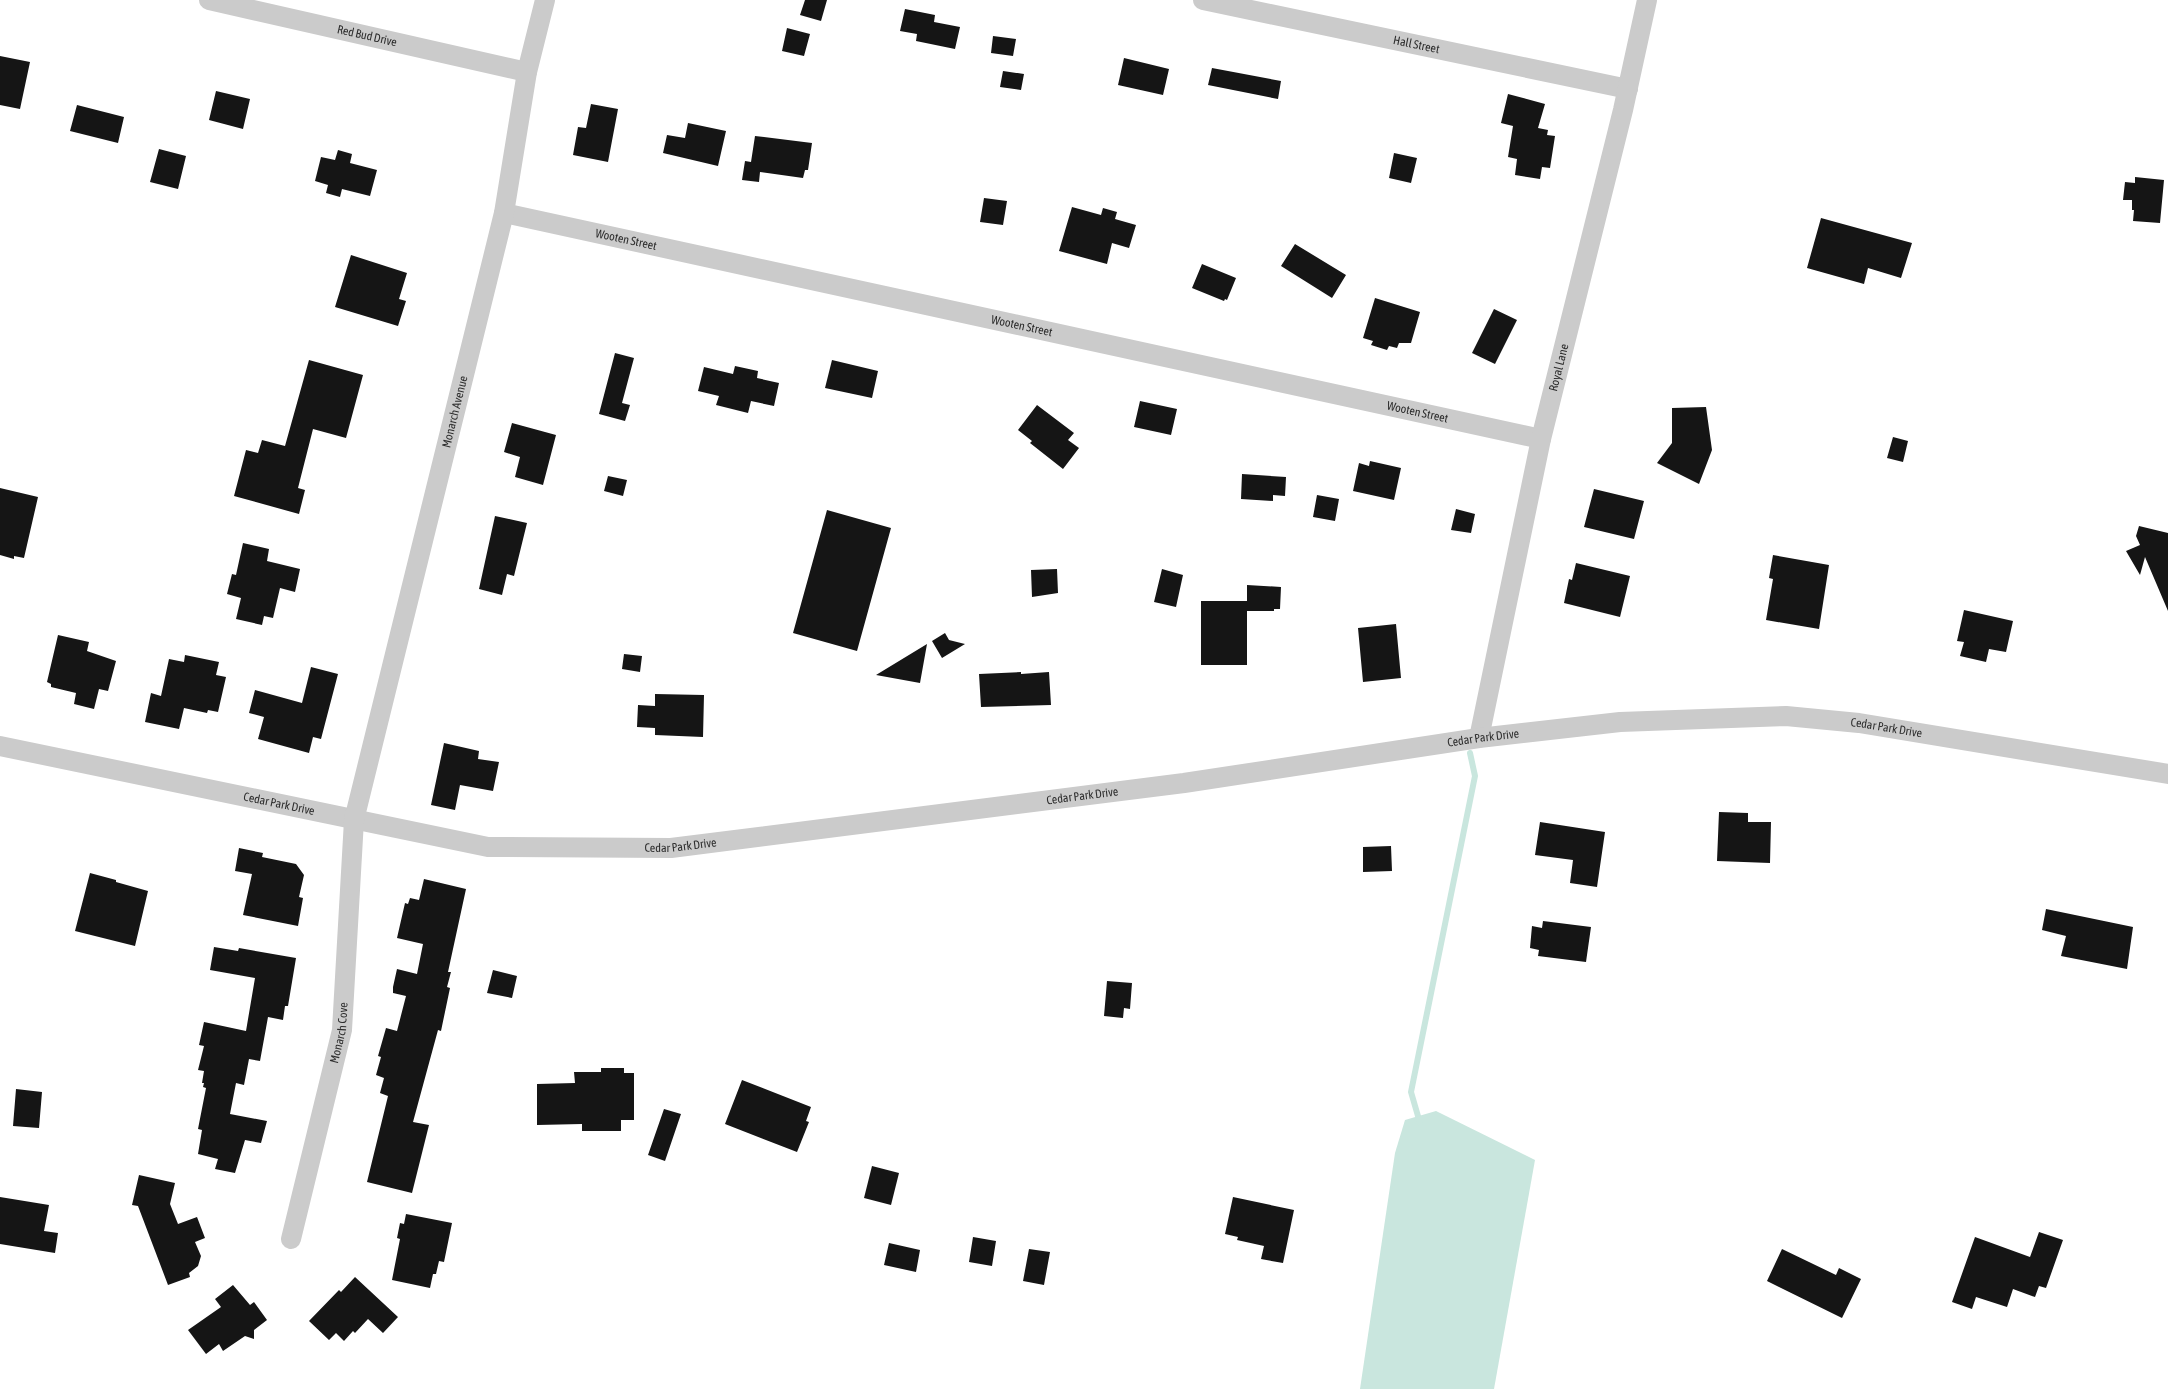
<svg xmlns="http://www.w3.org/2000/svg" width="2168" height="1389" viewBox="0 0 2168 1389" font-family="'Asap Condensed',sans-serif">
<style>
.water{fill:#c9e6de}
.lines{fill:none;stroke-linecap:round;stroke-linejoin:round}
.stream{stroke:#c9e6de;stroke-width:6}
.building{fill:#151515}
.minor{stroke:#cbcbcb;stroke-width:20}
.labels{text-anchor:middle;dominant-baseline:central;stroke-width:5;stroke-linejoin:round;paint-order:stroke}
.street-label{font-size:12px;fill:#2e2e2e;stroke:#fff}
</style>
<rect width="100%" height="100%" fill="#fff"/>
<path class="water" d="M1436,1111L1535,1160L1494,1389H1360L1395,1153L1405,1120Z"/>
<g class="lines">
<path class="stream" d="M1420,1123L1411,1092L1475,776L1470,753"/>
</g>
<path class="building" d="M805,0H827L821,21L800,15Z
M905,9L935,15L934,22L960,27L955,49L916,41L917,34L900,31Z
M787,28L810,34L804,56L782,51Z
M993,36L1016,39L1013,56L991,53Z
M0,56L30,62L20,109L0,105Z
M1124,58L1169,69L1163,95L1118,85Z
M1212,68L1281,81L1278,99L1208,85Z
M1003,71L1024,74L1021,90L1000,87Z
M216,91L250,99L243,129L209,120Z
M1508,94L1545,104L1538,128L1548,130L1547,135L1555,136L1550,168L1542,167L1540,179L1515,175L1517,159L1508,157L1513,126L1501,123Z
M591,104L618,109L608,162L573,155L578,127L586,128Z
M77,105L124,117L118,143L70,131Z
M688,123L726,131L718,166L663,153L667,135L685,138Z
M755,136L812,143L808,170H805L803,178L760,172L759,182L742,180L745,161L751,162Z
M159,149L186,156L178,189L150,182Z
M338,150L352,154L350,163L377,170L370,196L342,189L340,197L326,193L328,185L315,181L321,157L335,160Z
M1394,153L1417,158L1411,183L1389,178Z
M2135,177L2164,180L2160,223L2133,221L2134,210H2132V200H2123L2125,182L2135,183Z
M984,198L1007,201L1003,225L980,222Z
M1072,207L1101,215L1103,208L1117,212L1115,219L1136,225L1129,248L1112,243L1107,264L1059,251Z
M1821,218L1912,243L1901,278L1868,268L1864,284L1807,268Z
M1295,244L1346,275L1332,298L1281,266Z
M351,255L407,273L399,299L406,301L398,326L335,307Z
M1202,264L1236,278L1227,300L1225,299L1224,301L1192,288Z
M1375,298L1420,312L1411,343H1399L1397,348L1389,346L1387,350L1371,345L1373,341L1363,338Z
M1494,309L1517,320L1495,364L1472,353Z
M615,353L634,358L622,403L630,405L625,421L599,414Z
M309,360L363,375L346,438L313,429L298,488L305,490L299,514L234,496L246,450L258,453L262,440L285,446Z
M832,360L878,371L872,398L825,388Z
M735,366L758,371L757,378L779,383L774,406L751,401L748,413L716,405L719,396L698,391L704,367L733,374Z
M1140,401L1177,409L1171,435L1134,427Z
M1037,405L1074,433L1068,440L1079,448L1063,469L1030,443L1032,441L1018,430Z
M1706,407L1712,450L1699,484L1657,463L1672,443V408Z
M512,423L556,435L543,485L515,477L520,457L504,452Z
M1893,437L1908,441L1903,462L1887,458Z
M1370,461L1401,468L1394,500L1353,491L1359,463L1369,466Z
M1242,474L1286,477L1285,496L1273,495V501L1241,499Z
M608,476L627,480L623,496L604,491Z
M0,488L38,497L24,558L14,556V559L0,555Z
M1594,489L1644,501L1634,539L1584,527Z
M1317,495L1339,499L1335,521L1313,517Z
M1456,509L1475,514L1471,533L1451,530Z
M827,510L891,528L857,651L793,633Z
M495,516L527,523L514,576L507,574L502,595L479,589Z
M2139,526L2168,533V611L2145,557L2140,575L2126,551L2140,545L2136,536Z
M243,543L269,549L267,561L300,569L295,592L280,588L273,618L264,616L262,625L236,619L241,598L227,594L232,574L236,575Z
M1773,555L1829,565L1819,629L1766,620L1773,579L1769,578Z
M1576,563L1630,576L1620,617L1564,603L1569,579L1572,580Z
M1057,569L1058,593L1032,597L1031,570Z
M1162,569L1183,575L1176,607L1154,602Z
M1247,585L1281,587L1280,609H1274V611H1247V665H1201V601H1247Z
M1964,610L2013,621L2006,652L1989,649L1986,662L1960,656L1964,642L1957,641Z
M1396,624L1401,678L1363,682L1358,628Z
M945,633L949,640L965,644L942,658L932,641Z
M58,635L89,642L87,651L116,661L108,691L99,689L94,709L74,704L76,693L51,687V684L47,682Z
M927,644L920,683L876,675Z
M624,654L642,656L640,672L622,669Z
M185,655L219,662L216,675L226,677L218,712L208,710L207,713L184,708L179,729L145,722L151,693L161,696L169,659L184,662Z
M311,667L338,674L321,739L313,737L309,753L258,739L264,717L249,713L255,690L302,703Z
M1021,672V674L1049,672L1051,705L981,707L979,674Z
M655,694L704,695L703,737L655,735V728L637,727L638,705L655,706Z
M444,743L479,751L478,759L499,762L493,791L460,785L455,810L431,805Z
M1719,812L1748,813V822H1771L1770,863L1717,861Z
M1540,822L1605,832L1597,887L1570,883L1573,860L1535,855Z
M1391,846L1392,871L1363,872V847Z
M239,848L263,853L262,857L296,864L304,875L299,897L303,898L298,926L243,915L252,874L235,871Z
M90,873L116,880V882L148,891L135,946L75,931Z
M424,879L466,889L448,972H451L447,987L450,988L441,1031L438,1030L413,1122L429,1125L412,1193L367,1182L388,1096L380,1093L384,1078L376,1075L381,1057L378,1056L386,1028L397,1031L406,996L393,993V987L397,969L417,974L423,944L397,938L405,903L408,904L410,898L419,900Z
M2046,909L2133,927L2127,969L2061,956L2066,936L2042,930Z
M1543,921L1591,927L1586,962L1538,956L1539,950L1530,948L1532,926L1542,928Z
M214,947L238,951L239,948L296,958L288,1006H285L283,1020L268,1017L260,1061L249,1059L244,1085L236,1083L230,1114L267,1121L261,1143L245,1140L235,1173L215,1169L218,1159L198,1154L202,1130L198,1129L206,1088L203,1087L204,1083H202L204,1071L198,1070L204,1046L199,1045L204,1022L246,1031L255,978L210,970Z
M493,970L517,976L512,998L487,993Z
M1107,981L1132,983L1130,1009L1124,1008L1123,1018L1104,1016Z
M601,1068H624V1073H634V1120H621V1131H582V1124L537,1125V1084L575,1083L574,1072H601Z
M742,1080L811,1107L806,1121L809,1122L797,1152L725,1124Z
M16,1089L42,1092L39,1128L13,1126Z
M664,1109L681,1114L665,1161L648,1155Z
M872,1166L899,1173L891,1205L864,1198Z
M139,1175L175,1183L170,1204L178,1224L197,1217L205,1238L195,1242L201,1256L198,1266L189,1273L190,1277L168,1285L138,1206L132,1205Z
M0,1197L49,1205L44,1231L58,1233L55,1253L0,1244Z
M1233,1197L1294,1210L1283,1263L1261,1259L1264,1246L1237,1240L1238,1237L1225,1234Z
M406,1214L452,1223L444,1262L439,1261L436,1274H433L430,1288L392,1280L400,1239L397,1238L400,1223L404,1224Z
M2039,1232L2063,1240L2046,1288L2039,1286L2035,1297L2013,1289L2007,1307L1976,1297L1972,1309L1952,1302L1975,1237L2030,1257Z
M973,1237L996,1241L992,1266L969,1262Z
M889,1243L920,1250L916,1272L884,1265Z
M1029,1249L1050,1252L1044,1285L1023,1281Z
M1782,1249L1836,1275L1839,1268L1861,1279L1842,1318L1767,1281Z
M355,1277L398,1317L383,1333L368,1319L355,1333L353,1331L344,1341L336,1333L329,1340L309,1321L339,1290L341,1292Z
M233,1285L250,1305L254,1302L267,1320L254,1330V1339L245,1336L223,1351L219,1344L206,1354L188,1330L221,1307L215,1299Z"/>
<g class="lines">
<g class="minor">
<path id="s1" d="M209,0L527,72"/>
<path id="s2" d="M1203,0L1628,89"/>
<path id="s3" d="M504,213L1541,439"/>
<path id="s4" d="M1479,738L1541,439L1623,110L1647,0"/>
<path id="s5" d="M0,746L488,847L671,848L1184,783L1479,738L1620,722L1786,716L1859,723L2168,774"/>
<path id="s6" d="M291,1239L342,1030L354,820L504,213L527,72L545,0"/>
</g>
</g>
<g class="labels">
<g class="street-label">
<text stroke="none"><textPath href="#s1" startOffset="162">Red Bud Drive</textPath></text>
<text stroke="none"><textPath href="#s2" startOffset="218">Hall Street</textPath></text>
<text stroke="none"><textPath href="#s3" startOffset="125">Wooten Street</textPath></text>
<text stroke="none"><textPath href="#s3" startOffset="530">Wooten Street</textPath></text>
<text stroke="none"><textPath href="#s4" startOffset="379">Royal Lane</textPath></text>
<text stroke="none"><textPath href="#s6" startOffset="846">Monarch Avenue</textPath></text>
<text stroke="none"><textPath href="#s3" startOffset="935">Wooten Street</textPath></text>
<text stroke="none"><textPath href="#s5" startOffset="1906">Cedar Park Drive</textPath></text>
<text stroke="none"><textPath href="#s5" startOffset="1501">Cedar Park Drive</textPath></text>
<text stroke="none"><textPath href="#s5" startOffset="1096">Cedar Park Drive</textPath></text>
<text stroke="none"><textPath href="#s5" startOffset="285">Cedar Park Drive</textPath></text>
<text stroke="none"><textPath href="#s5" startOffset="691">Cedar Park Drive</textPath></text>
<text stroke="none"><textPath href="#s6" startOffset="212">Monarch Cove</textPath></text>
</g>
</g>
</svg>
